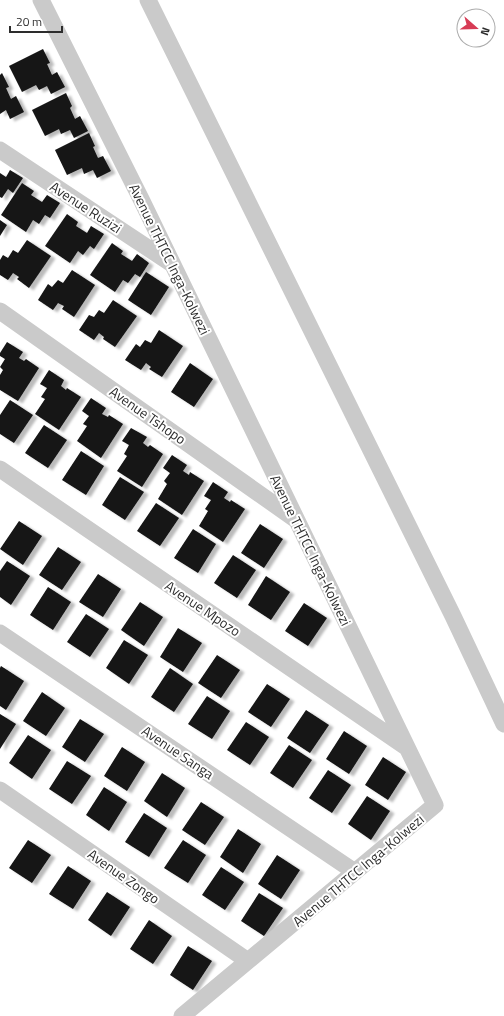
<svg xmlns="http://www.w3.org/2000/svg" width="504" height="1016" viewBox="0 0 504 1016" font-family="'Titillium Web',sans-serif">
<style>
.building{fill:#141414;filter:url(#shadow)}
.lines{fill:none;stroke-linecap:round;stroke-linejoin:round}
.minor{stroke:#cacaca;stroke-width:17}
.labels{text-anchor:middle;dominant-baseline:central;stroke-width:4;stroke-linejoin:round;paint-order:stroke}
.street-label{font-size:14px;fill:#2d2d2d;stroke:#fff}
</style>
<defs>
<filter id="shadow"><feDropShadow dx="4.5" dy="2.5" stdDeviation="1" flood-color="#0004"/></filter>
</defs>
<rect width="100%" height="100%" fill="#fff"/>
<path class="building" d="M43,49L50,63L47,64L52,75L57,72L65,87L51,94L47,86L39,90L36,85L22,92L9,66Z
M2,73L9,87L6,88L11,99L16,96L24,112L10,119L6,110L0,114V75Z
M66,93L72,106L70,108L75,119L80,116L88,131L74,138L70,130L61,134L59,129L45,136L32,110Z
M89,133L95,146L93,147L98,158L103,156L111,171L97,178L93,170L84,174L82,168L67,175L55,150Z
M10,170L23,178L13,193L8,189L2,198L0,197V173L6,177Z
M22,183L34,191L31,195L42,202L47,195L60,203L50,218L45,215L39,224L33,220L26,232L1,215Z
M67,214L78,222L76,226L87,233L91,226L104,234L94,249L90,246L83,255L78,251L70,263L45,246Z
M0,220L7,225L0,236Z
M27,240L51,256L29,288L17,279L19,277L13,273L8,280L0,275V260L3,255L8,258L13,250L18,253Z
M112,243L123,251L121,254L132,261L137,254L149,263L140,277L135,274L128,283L123,280L115,292L90,275Z
M72,270L95,285L74,317L62,309L64,306L58,303L53,310L38,300L48,284L52,287L58,280L63,283Z
M146,272L169,287L151,315L128,300Z
M113,300L137,316L115,347L103,339L104,337L99,333L94,340L79,330L89,315L94,317L99,310L104,313Z
M159,330L183,346L162,377L149,369L151,367L146,363L141,370L125,360L136,344L140,347L145,340L151,343Z
M7,342L23,352L19,358L24,361L26,359L39,368L18,401L0,390V375L3,370L0,367L5,359L0,356V353Z
M190,363L213,379L194,407L171,392Z
M49,370L64,380L61,386L66,390L67,388L81,397L59,430L35,414L45,399L41,397L47,388L40,384Z
M91,398L106,408L102,414L108,417L109,415L123,424L101,458L77,441L87,426L83,424L89,416L82,411Z
M10,400L33,415L14,443L0,434V415Z
M44,425L67,440L48,468L25,453Z
M131,428L147,437L143,443L148,447L150,445L163,454L142,487L117,471L127,456L124,454L129,445L122,441Z
M81,451L104,466L86,495L62,480Z
M172,455L187,465L183,471L189,475L190,472L204,481L182,515L158,499L167,484L164,481L170,473L163,468Z
M120,477L144,492L125,520L102,505Z
M213,482L228,492L224,498L230,502L231,500L245,509L223,542L199,526L208,511L205,509L211,500L204,496Z
M156,503L179,518L160,546L137,531Z
M19,521L42,536L23,565L0,549Z
M260,524L283,539L264,568L241,553Z
M193,529L216,544L198,573L174,558Z
M58,547L81,562L62,590L39,575Z
M233,555L256,570L237,598L214,583Z
M7,561L30,576L11,605L0,597V571Z
M98,574L121,589L103,617L79,602Z
M266,576L290,592L271,620L248,605Z
M48,587L71,602L53,630L30,615Z
M140,602L163,617L144,646L121,630Z
M304,603L327,618L308,646L285,631Z
M86,614L109,629L90,657L67,642Z
M178,628L202,643L183,672L160,657Z
M124,640L148,655L129,684L106,668Z
M217,655L240,670L221,698L198,683Z
M1,666L24,681L6,710L0,706V668Z
M170,668L193,684L174,712L151,697Z
M267,684L290,699L271,727L248,712Z
M42,692L65,708L46,736L23,721Z
M207,696L230,711L212,739L188,724Z
M306,710L329,725L310,753L287,738Z
M0,714L16,724L0,749Z
M80,719L104,734L85,762L62,747Z
M246,722L269,737L250,765L227,750Z
M344,731L367,746L349,774L326,759Z
M28,735L51,750L32,779L9,763Z
M289,745L312,760L293,788L270,773Z
M122,747L145,762L127,791L104,776Z
M383,757L406,772L388,800L365,785Z
M67,761L91,776L72,804L49,789Z
M328,770L351,785L332,813L309,798Z
M162,773L185,788L167,817L144,801Z
M104,787L127,802L109,831L86,815Z
M367,796L390,811L371,840L348,824Z
M201,802L224,817L205,845L182,830Z
M144,813L167,828L149,857L125,842Z
M238,829L261,844L243,873L220,857Z
M28,840L51,855L32,883L9,868Z
M183,840L206,855L188,883L164,868Z
M277,855L300,870L281,899L258,884Z
M68,866L91,881L73,909L49,894Z
M221,867L244,882L225,910L202,895Z
M107,892L130,907L111,936L88,920Z
M259,893L283,908L264,936L241,921Z
M149,920L172,936L153,964L130,949Z
M188,946L212,961L193,990L170,975Z"/>
<g class="lines">
<path class="minor" d="M41,0L141,199L435,805L182,1016
M148,0L453,616L504,724
M0,150L172,264
M0,311L295,519
M0,469L406,747
M0,633L355,872
M0,790L248,961"/>
</g>
<g class="labels">
<g class="street-label">
<text transform="translate(86 207) rotate(33)">Avenue Ruzizi</text>
<text transform="translate(170 259) rotate(64)">Avenue THTCC Inga-Kolwezi</text>
<text transform="translate(148 415) rotate(35)">Avenue Tshopo</text>
<text transform="translate(311 550) rotate(64)">Avenue THTCC Inga-Kolwezi</text>
<text transform="translate(203 608) rotate(34)">Avenue Mpozo</text>
<text transform="translate(178 752) rotate(34)">Avenue Sanga</text>
<text transform="translate(358 870) rotate(-40)">Avenue THTCC Inga-Kolwezi</text>
<text transform="translate(124 876) rotate(35)">Avenue Zongo</text>
</g>
</g>
<g transform="translate(476 28) rotate(110)"><circle r="19" fill="#ffffff" stroke="#ababab"/>
<path d="M0-3L7 15L0 10L-7 15Z" fill="#d73b55"/>
<text y="-6" font-size="11" font-weight="bold" text-anchor="middle" fill="#2d2d2d">N</text>
</g>
<path d="M10 26v6h52v-6" fill="none" stroke="#2d2d2d" stroke-width="2"/>
<text x="16" y="26" font-size="12" fill="#2d2d2d" stroke="#ffffff" stroke-width="3" paint-order="stroke">20 m</text>
</svg>
